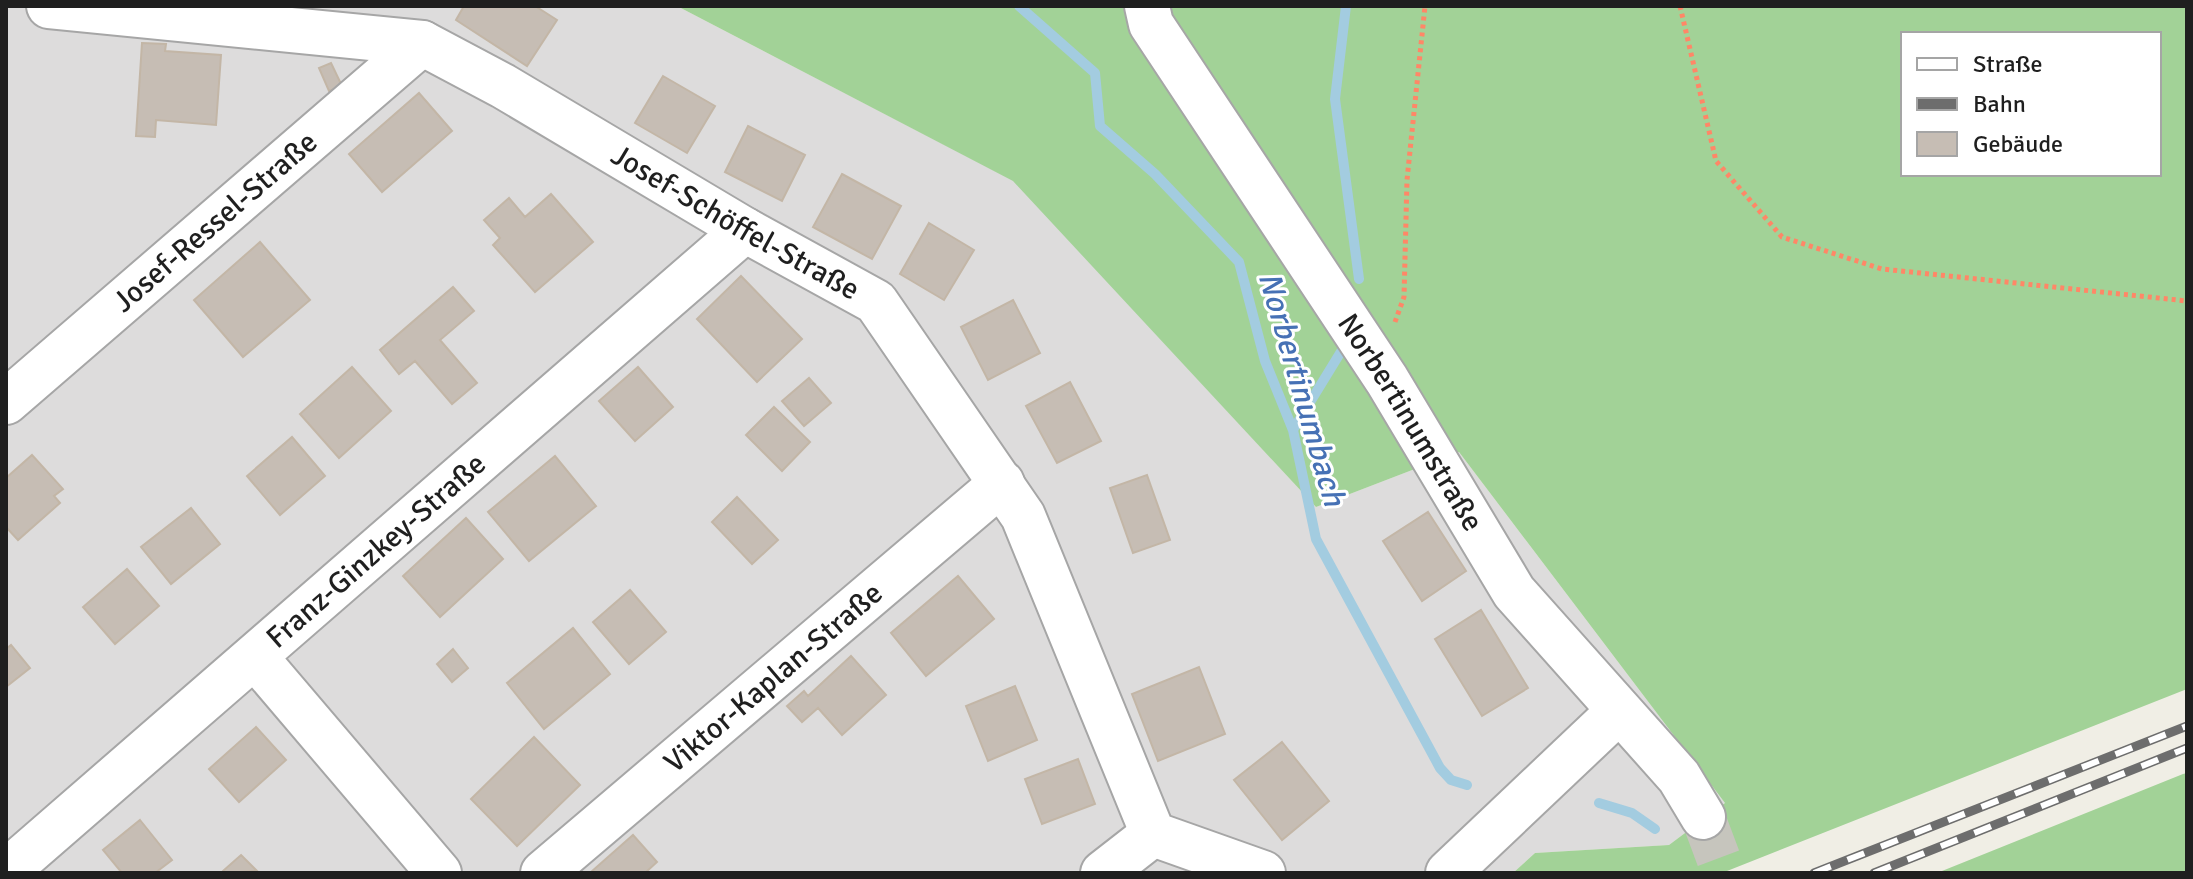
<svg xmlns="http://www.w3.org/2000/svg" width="2193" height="879" viewBox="0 0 2193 879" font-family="Signika,sans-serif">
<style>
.residential{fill:#dddcdc}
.forest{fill:#a2d297;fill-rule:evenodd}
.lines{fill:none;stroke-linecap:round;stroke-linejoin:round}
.stream{stroke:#a3cce0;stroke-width:10}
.building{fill:#c6bdb4;stroke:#c3b6a6;stroke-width:2}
.minor-tunnel{stroke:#c6c5bd;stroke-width:44;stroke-dasharray:44 22;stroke-linecap:butt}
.minor-casing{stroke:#a6a6a6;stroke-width:48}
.path{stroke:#ff8767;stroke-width:5;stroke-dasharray:4 4;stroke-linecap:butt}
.minor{stroke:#fff;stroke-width:44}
.rail-casing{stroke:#6d6d6d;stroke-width:9}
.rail{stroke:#fff;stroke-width:6;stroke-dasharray:18;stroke-linecap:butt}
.labels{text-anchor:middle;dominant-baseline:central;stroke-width:6;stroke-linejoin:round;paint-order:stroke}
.street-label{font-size:30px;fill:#1f1f1f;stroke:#fff}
.water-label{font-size:32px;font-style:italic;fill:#4671b5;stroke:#fff}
</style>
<rect width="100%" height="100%" fill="#f0eee5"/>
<path class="residential" d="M6,6H677L1014,181L1316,507L1459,452L1725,803L1669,845L1535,853L1513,873H6Z"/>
<path class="forest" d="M677,6H2187V689L1722,873H1513L1535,853L1669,845L1725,803L1459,452L1316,507L1013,181ZM1903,34H2159V174H1903Z
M2187,773V873H1937L2183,774Z"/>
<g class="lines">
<path class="stream" d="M1019,6L1095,73L1100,126L1155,174L1239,262L1265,361L1293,430L1316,539L1440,768L1451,780L1467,785
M1346,6L1335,99L1359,279
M1293,430L1342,350
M1599,803L1632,813L1655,829"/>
</g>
<path class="building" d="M464,6H535L557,20L527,66L456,20Z
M142,43L166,44L165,51L221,55L216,125L156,120L155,137L136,136Z
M331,63L342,86L329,91L319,68Z
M663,76L715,106L687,153L635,123Z
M419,93L452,131L382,192L349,154Z
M748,126L805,155L782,201L725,172Z
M842,174L901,206L872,259L813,227Z
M551,194L593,242L535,292L493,245L500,238L484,220L509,198L525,217Z
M929,223L974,250L944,300L900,274Z
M260,242L310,300L243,357L194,300Z
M741,276L802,339L757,382L697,319Z
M453,287L474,311L440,340L477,383L452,404L415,361L399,374L380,350Z
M1013,300L1040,353L988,380L961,327Z
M352,367L391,411L339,458L300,414Z
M638,367L673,407L635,441L599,401Z
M809,378L831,403L804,426L782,401Z
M1070,382L1101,441L1057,463L1026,406Z
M774,407L810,442L782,471L746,435Z
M292,437L325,476L280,515L247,476Z
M32,455L63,489L54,496L60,503L18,540L6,527V478Z
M555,456L596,506L529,561L488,512Z
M1147,475L1170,540L1133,553L1110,488Z
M737,497L778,540L752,564L712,522Z
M191,508L220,544L171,584L141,547Z
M1428,512L1466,571L1422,601L1383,541Z
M466,518L503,559L440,617L403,576Z
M127,569L159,606L115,644L83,607Z
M958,576L994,619L926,676L891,633Z
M630,590L666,632L629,664L593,622Z
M1481,610L1528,688L1482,716L1435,639Z
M573,628L610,674L544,729L507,683Z
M11,645L30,668L6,687V649Z
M453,649L468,668L452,682L437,664Z
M851,656L886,695L842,735L818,708L802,722L787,706L804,691L808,696Z
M1199,667L1225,734L1158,761L1132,694Z
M1015,686L1037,740L988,761L966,706Z
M256,727L286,760L239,802L209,769Z
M534,737L580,785L517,846L471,799Z
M1282,742L1329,801L1282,840L1234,780Z
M1078,759L1095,804L1042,824L1025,779Z
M140,820L172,860L155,873H122L103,850Z
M633,835L657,862L645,873L591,872Z
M241,855L257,871L224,873L223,871Z"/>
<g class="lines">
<path class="minor-tunnel" d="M1703,817L1724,873"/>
<defs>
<g id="minor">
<path id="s1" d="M49,6L422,43L503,86L745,230L876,302L1023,516L1153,834L1263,873"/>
<path id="s2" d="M1147,6L1151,24L1387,380L1514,592L1679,777L1703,817"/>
<path id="s3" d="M6,402L422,43"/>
<path d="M256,658L439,873"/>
<path id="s4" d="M6,872L745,230"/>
<path id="s5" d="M543,873L1002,483"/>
<path d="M1103,873L1153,834"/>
<path d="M1448,873L1619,711"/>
</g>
</defs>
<use href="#minor" class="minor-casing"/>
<path class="path" d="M1680,6L1716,161L1782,237L1882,269L2187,301
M1395,322L1404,297L1407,180L1425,6"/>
<use href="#minor" class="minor"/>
<defs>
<path id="rail" d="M1814,873L2187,726
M1874,873L2187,748"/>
</defs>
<use href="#rail" class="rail-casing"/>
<use href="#rail" class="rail"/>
</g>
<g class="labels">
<g class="street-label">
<text stroke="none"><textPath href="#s3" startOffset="276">Josef-Ressel-Straße</textPath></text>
<text stroke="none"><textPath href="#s1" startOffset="736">Josef-Schöffel-Straße</textPath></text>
<text stroke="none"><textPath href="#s2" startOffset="494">Norbertinumstraße</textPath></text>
<text stroke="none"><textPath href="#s4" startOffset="490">Franz-Ginzkey-Straße</textPath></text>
<text stroke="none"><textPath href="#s5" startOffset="302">Viktor-Kaplan-Straße</textPath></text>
</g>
<g class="water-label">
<text transform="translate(1302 389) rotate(74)">Norbertinumbach</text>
</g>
</g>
<rect width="2193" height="879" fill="none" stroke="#1f1f1f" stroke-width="16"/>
<rect x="1901" y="32" width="260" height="144" fill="#ffffff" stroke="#a5a5a5" stroke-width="2"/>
<rect x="1917" y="58" width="40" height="12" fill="#ffffff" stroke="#a5a5a5" stroke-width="2"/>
<text x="1973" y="72" font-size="24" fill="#1f1f1f">Straße</text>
<rect x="1917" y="98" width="40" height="12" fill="#6d6d6d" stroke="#a5a5a5" stroke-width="2"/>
<text x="1973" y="112" font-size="24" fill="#1f1f1f">Bahn</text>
<rect x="1917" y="132" width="40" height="24" fill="#c6bdb4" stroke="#a5a5a5" stroke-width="2"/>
<text x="1973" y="152" font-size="24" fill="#1f1f1f">Gebäude</text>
</svg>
